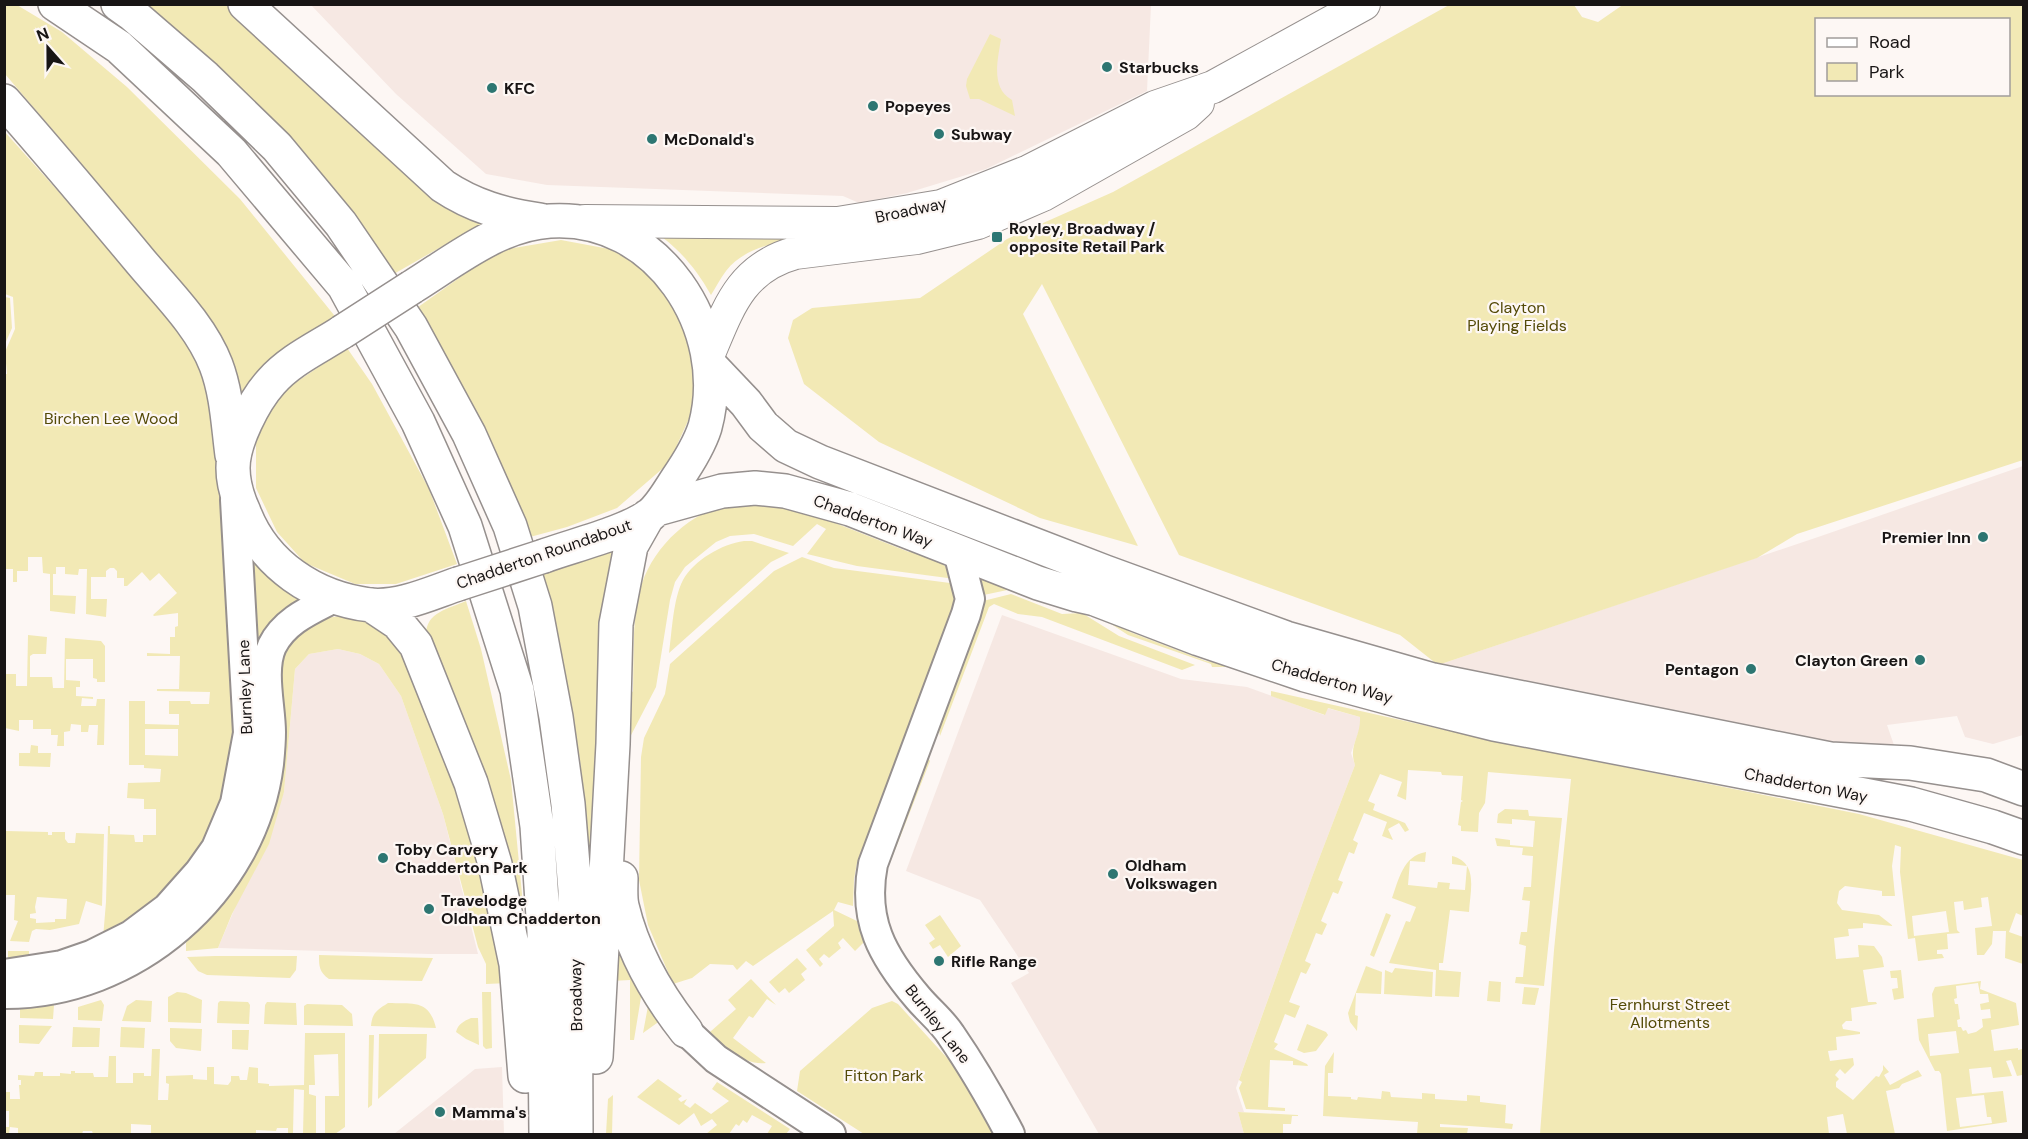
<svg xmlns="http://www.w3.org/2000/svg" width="2028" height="1139" viewBox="0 0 2028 1139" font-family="'DM Sans',sans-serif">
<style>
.built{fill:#f6e8e3}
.green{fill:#f2e9b5;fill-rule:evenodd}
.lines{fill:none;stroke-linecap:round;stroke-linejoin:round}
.secondary-casing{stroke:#96908e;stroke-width:32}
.primary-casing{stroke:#96908e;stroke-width:34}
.highway-casing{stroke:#96908e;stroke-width:36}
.secondary{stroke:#fff;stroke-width:28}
.primary{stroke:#fff;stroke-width:32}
.highway{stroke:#fff;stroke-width:33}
.highway-bridge-casing{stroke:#96908e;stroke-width:36;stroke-linecap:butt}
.highway-bridge{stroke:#fff;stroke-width:33}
.poi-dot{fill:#2d7672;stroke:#fdf7f4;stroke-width:2}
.labels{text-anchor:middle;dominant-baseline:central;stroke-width:4.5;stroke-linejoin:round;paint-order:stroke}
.poi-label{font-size:16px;font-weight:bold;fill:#181515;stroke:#fdf7f4;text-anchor:start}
.street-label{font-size:16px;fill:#181515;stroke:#fdf7f4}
.park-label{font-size:16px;fill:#544a07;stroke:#fdf7f4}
</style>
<rect width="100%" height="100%" fill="#fdf7f4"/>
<path class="built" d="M311,5H1151L1147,91L986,169L907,193L859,203L843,196L547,185L486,174L396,94Z
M2023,466V735L1993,744L1965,737L1957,716L1887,725L1894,745L1835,747L1745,730L1550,686L1438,665L1821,536Z
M1002,615L1181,679L1247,687L1324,715L1327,708L1360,717V728L1351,753L1355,765L1312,877L1236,1088L1244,1112H1238L1244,1134H1099L1011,983L1029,973L980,900L906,871Z
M338,649L360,654L379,664L401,696L443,814L478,954H429L218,948L284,792L295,669L309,654Z
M502,1067L504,1134H394L475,1069Z"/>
<path class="green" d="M1624,4L2023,5V460L1797,534L1757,558L1438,665L1400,635L1179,555L1042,284L1023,314L1138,546L1040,518L879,442L804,384L788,338L793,320L812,308L920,298L1007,239L1113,192L1449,5H1574L1582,17L1598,22ZM1816,20H2008V94H1816Z
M4,5H17L62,32L127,87L240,199L338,320L239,406L208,320L86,169L5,74Z
M139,5H232L490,219L392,275Z
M990,34L1001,39C998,59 990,88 1012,100L1015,116L979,99H970L966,86L967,79Z
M4,131L76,211L199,341L215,382L238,716L232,775L197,857L162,896L103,938L106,902L108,826H110V834L134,835L135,842H143V835H156V809H144V799L127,798L128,783L160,782L161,769L144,768V765H129V701H145V724L179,725V714H169V701H190L191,704H209L210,692L157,691V689H179L180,656H147V653L170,654V637H175V627L178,626V613L154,616L153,615L177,593L159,573L150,581L142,572L127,586H124V578H117V571L114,568H110L106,571V577H91V599H107L106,617L86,614L87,569H79L78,575L65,574V567H56V574H53V595L76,596L75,614L50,611V574L43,573L42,557H28V571H17V582H13V569H5V374H7L5,352L15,329L13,297L5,294ZM145,729H178V756L145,755Z
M650,228L815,235C784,242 747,244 726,271C720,279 716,287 711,295C694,265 678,248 650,228Z
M561,240L620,251L664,287L692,343L696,403L669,463L617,508L567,527L530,537L414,310L497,251Z
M5,297L10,298L12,328L5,344Z
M347,348L372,384L429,489L457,564L396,584H355L305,563L277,532L256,488V443L274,397Z
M743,502L797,508L909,552L911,550C928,557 947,561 955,579L857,566L807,554L826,529L817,524L793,546L754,534L730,536L716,542L685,567L675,582L670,600L656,687L628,741L630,695L633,691C634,660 632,629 638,599C645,558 678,522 716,508C724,505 734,504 743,502Z
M744,541H752L789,553L771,562L669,653C672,632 673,599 683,580C694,560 722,544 744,541Z
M251,550L303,597L255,652Z
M612,551L603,604L595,956L580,760L542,574Z
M802,557L834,568L950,583L954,587L955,602L952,610L857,863L854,879L853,906L838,902L834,910L859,922L868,943L864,942L855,951L843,938L838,943L841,948L829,958L824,954L819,959L823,964L820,967L806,950L834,926L833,911L753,966L746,961L737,970L733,965L710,964L692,978L673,984L648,925L639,880L641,757L644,738L665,694L670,664L774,571Z
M976,576L1012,589L979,596Z
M1011,594L1062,614L1082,613L1119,636L1195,665L1182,670L1042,617L1018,614L994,604L989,607L940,736L938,724L979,602Z
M466,601L481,649L511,780L522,894L526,977L426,635C426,612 448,609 466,601Z
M1091,609L1130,632L1206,661L1228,664L1231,667H1212L1211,664L1128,635L1091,611Z
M349,615L387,625L450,743L509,983L486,984V964L478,947L443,814L401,696L379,664L360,654L338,649L309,654L295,669L284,792L269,844L232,914L218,948L186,951V943L277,673L285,642L325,618Z
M28,635L47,637L46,654H33L30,656V677H52L53,688H64L65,638L101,641L105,646V682H97V679L93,678V659H66V680L80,681V687H76V696L93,697V699L82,698L81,706H96L97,699H105L104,745H97L98,725H89L88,732H81V725L71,724L70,731L64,732V746H57L58,735H51V729H33V720H19V731L5,728V674H16V686H27Z
M1271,691L1499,742L1859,814L2023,860V916L2016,913L2009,932L2023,937V964L2005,958L2006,931H1993L1992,944L1984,955H1977L1975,928L1992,926L1988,897L1981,898L1982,907L1964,910L1963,901L1954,902L1957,930L1960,933L1947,934L1948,949L1937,950V954H1942L1944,958L1918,961L1915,938L1908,939L1900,872L1901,847L1895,845L1892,866L1895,896H1882V891L1845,886L1839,891L1837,903L1842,910L1879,915L1893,926L1863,923V928L1848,929L1849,936L1834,938L1836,959L1859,957L1858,945L1874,946L1882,957L1884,967L1863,970L1868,1002H1876L1877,1004L1851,1008L1852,1021H1846L1842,1025L1843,1029L1860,1032V1034L1836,1037L1837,1050L1828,1051L1830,1061L1853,1058L1854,1065L1845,1074L1840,1069L1835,1075L1839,1079L1836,1082V1087L1853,1100L1876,1076L1879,1077L1883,1070V1065L1889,1072L1884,1075L1890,1085L1918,1070L1922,1076L1902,1084L1899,1088L1886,1091L1895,1134H1847L1843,1114L1827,1117L1829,1134H1540L1554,950L1571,779L1488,772L1485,803L1479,813L1478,832L1461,831V826L1458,825L1461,802L1463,801L1461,800L1463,776L1442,775L1441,772L1408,770L1406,800L1397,796L1402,782L1380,774L1368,801L1375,804L1373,810L1405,823L1409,830L1405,832L1399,823L1388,829L1393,840L1382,836L1387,822L1364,813L1353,840L1358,843L1354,854L1349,852L1338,880L1343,882L1338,894L1333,892L1321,921L1327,924L1322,935L1316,933L1305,961L1311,964L1306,974L1301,972L1289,1002L1300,1006L1295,1018L1285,1014L1274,1042L1278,1044L1274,1049L1307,1064L1308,1066L1293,1065V1061L1270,1060L1268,1107L1285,1108V1111L1246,1109L1239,1088L1242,1082L1239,1080L1312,877L1355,765C1348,745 1361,737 1360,717L1328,708L1325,715L1271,696ZM1946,911L1949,932L1914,936L1912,916Z
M31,745L38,746V753H51L50,767L19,766V753H30Z
M926,754L930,761L890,863L883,860Z
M1505,809L1528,810L1529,816L1562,818L1544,986L1515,983L1516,977H1523L1526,946L1519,944L1521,932H1527L1530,901L1522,900L1524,887H1531L1533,856L1522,855L1523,848L1497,846L1495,838L1510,840V845L1533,847L1535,821L1512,819V824L1497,823L1498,814Z
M6,831L48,832V835H52V832H65V839L68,843H75L76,833L104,834L102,906L86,901L79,924L50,930L36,929L32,931L29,942L10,941L18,921L14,920L15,895H6L5,897L4,834ZM37,897L67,899L66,919H55V922L36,923V919L30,918V914L36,913L35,907Z
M1426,852L1425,862L1410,861L1408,885L1437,888L1438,882L1450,883L1449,889L1465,890L1467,866L1452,864V856C1479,863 1470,891 1469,912L1450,910L1443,963H1439V970L1461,972L1459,997L1435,996L1436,970L1389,963L1406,921L1410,922L1416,907L1392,898C1399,879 1403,856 1426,852Z
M1386,913L1391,915L1374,957L1370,955Z
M940,915L961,946L948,957L940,945L933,949L929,943L935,939L925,925Z
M614,917L643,985L634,1040H630V980L611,981Z
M8,951H29V962H8Z
M319,955L433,958L422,981L329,979C319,972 319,966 319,955Z
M215,956H297L296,970L290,978L207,975L198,971L187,957Z
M797,958L807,969L801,974L805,980L789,993L785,988L779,993L769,982Z
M1366,966L1382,972L1381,994L1356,993L1355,1015L1358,1016L1357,1031L1350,1022L1348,1013Z
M1395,968L1433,972L1432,997L1384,994L1385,970L1392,973Z
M1901,970L1904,998L1894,1000L1892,989L1898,988L1897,978H1891L1890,971Z
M751,979L776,1005L767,999L753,1018L749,1016L733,1038L766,1063C744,1066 725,1046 710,1032L736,1009L728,1000Z
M1489,981L1501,982L1500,1002L1487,1001Z
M1981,981L1980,989L2016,1003L2019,1025L1991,1030L1994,1051L2018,1048V1050L2022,1049V1075L2017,1076L2011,1060L2006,1061L2012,1076L1993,1078L1991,1067L1969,1069L1972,1094L2003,1091L2007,1122L1947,1131L1941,1074L1939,1071H1935L1919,1040L1917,1019L1934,1017L1932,994L1935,987ZM1978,983L1980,994H1988L1989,1002L1980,1004L1981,1010L1990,1009L1991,1018L1982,1019L1983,1027L1976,1032L1968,1034L1966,1030L1963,1031L1961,1027H1958L1957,1020L1960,1019L1958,1004H1955L1954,999L1957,998L1956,986ZM1956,1031L1959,1053L1930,1056L1928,1034ZM1984,1095L1987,1117H1991L1992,1123L1960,1127L1956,1098Z
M1524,987L1539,988L1535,1005L1522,1004Z
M177,992L186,993L202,1000L201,1023L168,1022V997Z
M482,992H491L492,1048L486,1049L483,1046Z
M101,1000L104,1005L102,1021L78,1020V1007Z
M136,1000L152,1001L151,1022L122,1021L127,1006Z
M220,1001L248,1002L250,1005L249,1024L217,1023L218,1003Z
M892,1001L898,1004L958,1070L993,1134H864L797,1091L800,1071L872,1008Z
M267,1002L296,1003L297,1025L264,1024L265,1005Z
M388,1003C413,1004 429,999 436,1028L371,1026C372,1013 377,1010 388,1003Z
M654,1003L664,1018L643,1033L648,1006Z
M20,1004L54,1005L53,1019L20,1018Z
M307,1004L342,1005L352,1014L353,1026L304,1025V1006Z
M471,1018H478L479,1045L466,1039L456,1032C458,1024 464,1021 471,1018Z
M1307,1024L1326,1032L1328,1035L1316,1051L1304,1053L1297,1050Z
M19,1025L52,1026L39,1044L19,1043Z
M73,1027L100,1028L99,1047H72Z
M121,1027L145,1028L144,1048L120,1047Z
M170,1028L202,1029L201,1051L176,1048L170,1041Z
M232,1030H249L248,1050L232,1049Z
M305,1033H345V1127L335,1134H325V1096H339L338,1054L314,1055L315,1085H309V1094L316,1096V1134H288V1128H277L276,1131L256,1130V1134H151V1125L131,1124V1134H93L92,1131H83L82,1134H18V1128L10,1127L9,1134H5V1127H9V1111H5V1092H10V1099H20L19,1085H21V1080H18V1075L34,1076L35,1072H43V1076H60V1073L71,1074V1071H75V1073H93L94,1077H108L109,1056H116V1083H133V1073H144V1076H151L152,1049H160L158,1100H168L169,1084L166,1083V1076L193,1075V1079L207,1080V1067H214V1084L228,1085L231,1081V1076H239L240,1080H247L249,1067L258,1068V1083L269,1084V1086L304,1085ZM294,1089L304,1090L303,1134L293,1133Z
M379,1034H427L426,1058L378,1099Z
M369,1035H374L372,1105L368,1108Z
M1334,1052L1333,1073H1328V1096L1351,1097V1099L1357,1100L1358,1097L1381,1099L1382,1091L1390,1092L1391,1097L1422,1099V1093L1435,1094V1099L1467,1101V1095L1480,1096V1102L1506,1105L1505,1123L1513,1124L1512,1129L1440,1124V1127L1468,1128L1467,1134H1417L1418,1122L1323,1116L1325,1066Z
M658,1079L682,1096L678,1099L681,1102L687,1099L684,1104L690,1108L695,1103L711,1114L729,1101L712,1089L717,1082L790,1129L786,1134H767L772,1126L752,1115L747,1123L743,1120L739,1126L736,1124L729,1134H706L717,1125L712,1119L701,1126L694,1113L679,1125L637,1097Z
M613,1095L612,1134H606L608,1099Z
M1238,1112L1298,1115V1116H1292L1291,1124H1283V1134H1244Z"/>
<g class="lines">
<defs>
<path id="secondary" d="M958,552L970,599L966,614L873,864C862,920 882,956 918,998C929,1011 942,1021 951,1035C973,1067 992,1100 1010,1134
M4,974L62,965L91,955L131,935L167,908L199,872L216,848L235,803L248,733L235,500
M4,994C133,995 253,893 269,764C270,754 271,743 271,732C271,707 261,670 272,646C285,620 311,610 336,597
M686,1031L716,1059L831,1134"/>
<path id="primary" d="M585,221L838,223L941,206L1029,171L1155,107L1213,87L1364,4
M708,356C728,309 740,268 795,253L917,238L978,223L1043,195L1186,114L1198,103"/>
<path id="highway" d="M55,4L119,47L231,152L344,286L418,422L465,526L517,690L537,826L544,932L546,1134
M118,4L132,14L205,77L277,147L341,224L411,327L469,434L510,526L535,606L556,717L568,804L575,890L576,1134
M245,4L443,186C473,206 504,215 540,220
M4,101C51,154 96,208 141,262C167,293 201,326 216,365C227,394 228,425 232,455
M412,287C454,261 499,224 550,221C657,214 732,328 705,427C699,446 688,463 677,479C669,491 661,506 650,515C625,533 574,545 544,556
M342,332C319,347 290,360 271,382C254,401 233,442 233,468C233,483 238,499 244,512C264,565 314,598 370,605C400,608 431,593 458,584
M709,364L746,403L763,426L786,446L820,462L1105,572L1286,638L1433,680L1830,759L1910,763L1986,775L2024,789
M657,509L722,491L755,488L785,491L850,509L1038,583L1077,595L1095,599L1199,639L1305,675L1401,701L1494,724L1911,804L1993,827L2024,838
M371,605L398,623L416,645L471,783L495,864L516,964L525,1076
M621,878C621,887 620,897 622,906C633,953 657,994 686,1031
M596,1057L613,744L616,624L631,546L648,516"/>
</defs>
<use href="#secondary" class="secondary-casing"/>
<use href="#primary" class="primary-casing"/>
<use href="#highway" class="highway-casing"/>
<use href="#secondary" class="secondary"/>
<use href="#primary" class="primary"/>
<use href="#highway" class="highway"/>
<defs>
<path id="highway-bridge" d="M342,332L412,287
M458,584L544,556"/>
</defs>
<use href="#highway-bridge" class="highway-bridge-casing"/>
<use href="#highway-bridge" class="highway-bridge"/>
</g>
<g class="poi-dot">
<circle cx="1107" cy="67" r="6"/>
<circle cx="492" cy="88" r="6"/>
<circle cx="873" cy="106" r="6"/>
<circle cx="939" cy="134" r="6"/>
<circle cx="652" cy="139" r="6"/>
<rect x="991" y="231" width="12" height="12" rx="3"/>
<circle cx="1983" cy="537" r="6"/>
<circle cx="1920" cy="660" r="6"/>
<circle cx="1751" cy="669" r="6"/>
<circle cx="383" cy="858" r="6"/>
<circle cx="1113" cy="874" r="6"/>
<circle cx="429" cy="909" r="6"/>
<circle cx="939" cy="961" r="6"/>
<circle cx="440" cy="1112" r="6"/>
</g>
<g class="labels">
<g class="poi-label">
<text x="1119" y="67">Starbucks</text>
<text x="504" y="88">KFC</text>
<text x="885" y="106">Popeyes</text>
<text x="951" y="134">Subway</text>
<text x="664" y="139">McDonald's</text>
<text x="1009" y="228">Royley, Broadway /<tspan x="1009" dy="18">opposite Retail Park</tspan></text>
<text x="1971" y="537" text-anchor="end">Premier Inn</text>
<text x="1908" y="660" text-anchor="end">Clayton Green</text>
<text x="1739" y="669" text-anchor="end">Pentagon</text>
<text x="395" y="849">Toby Carvery<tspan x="395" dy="18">Chadderton Park</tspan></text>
<text x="1125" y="865">Oldham<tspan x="1125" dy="18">Volkswagen</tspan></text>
<text x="441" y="900">Travelodge<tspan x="441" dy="18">Oldham Chadderton</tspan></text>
<text x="951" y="961">Rifle Range</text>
<text x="452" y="1112">Mamma's</text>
</g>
<g class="street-label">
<text transform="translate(911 210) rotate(-12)">Broadway</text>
<text transform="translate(873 521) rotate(20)">Chadderton Way</text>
<text transform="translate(544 554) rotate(-19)">Chadderton Roundabout</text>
<text transform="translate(1332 681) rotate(16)">Chadderton Way</text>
<text transform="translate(245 687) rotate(-92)">Burnley Lane</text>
<text transform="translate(1806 785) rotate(11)">Chadderton Way</text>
<text transform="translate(576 995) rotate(-91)">Broadway</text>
<text transform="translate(938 1024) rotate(52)">Burnley Lane</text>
</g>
<g class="park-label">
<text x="1517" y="307">Clayton<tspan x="1517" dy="18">Playing Fields</tspan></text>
<text x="111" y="418">Birchen Lee Wood</text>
<text x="1670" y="1004">Fernhurst Street<tspan x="1670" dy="18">Allotments</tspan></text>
<text x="884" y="1075">Fitton Park</text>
</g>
</g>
<rect width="2028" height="1139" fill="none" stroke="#181515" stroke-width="12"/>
<rect x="1815" y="18" width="195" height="78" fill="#fdf7f4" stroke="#a19d9b" stroke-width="1.5"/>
<rect x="1827" y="38" width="30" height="9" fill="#ffffff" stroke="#a19d9b" stroke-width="1.5"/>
<text x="1869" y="48" font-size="18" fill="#181515">Road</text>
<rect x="1827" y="63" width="30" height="18" fill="#f2e9b5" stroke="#a19d9b" stroke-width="1.5"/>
<text x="1869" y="78" font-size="18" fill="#181515">Park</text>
<g transform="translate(48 48) rotate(339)" stroke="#fdf7f4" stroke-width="4.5" paint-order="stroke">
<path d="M0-4.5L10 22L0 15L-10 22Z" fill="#181515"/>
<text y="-9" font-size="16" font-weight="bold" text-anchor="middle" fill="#181515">N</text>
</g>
</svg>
